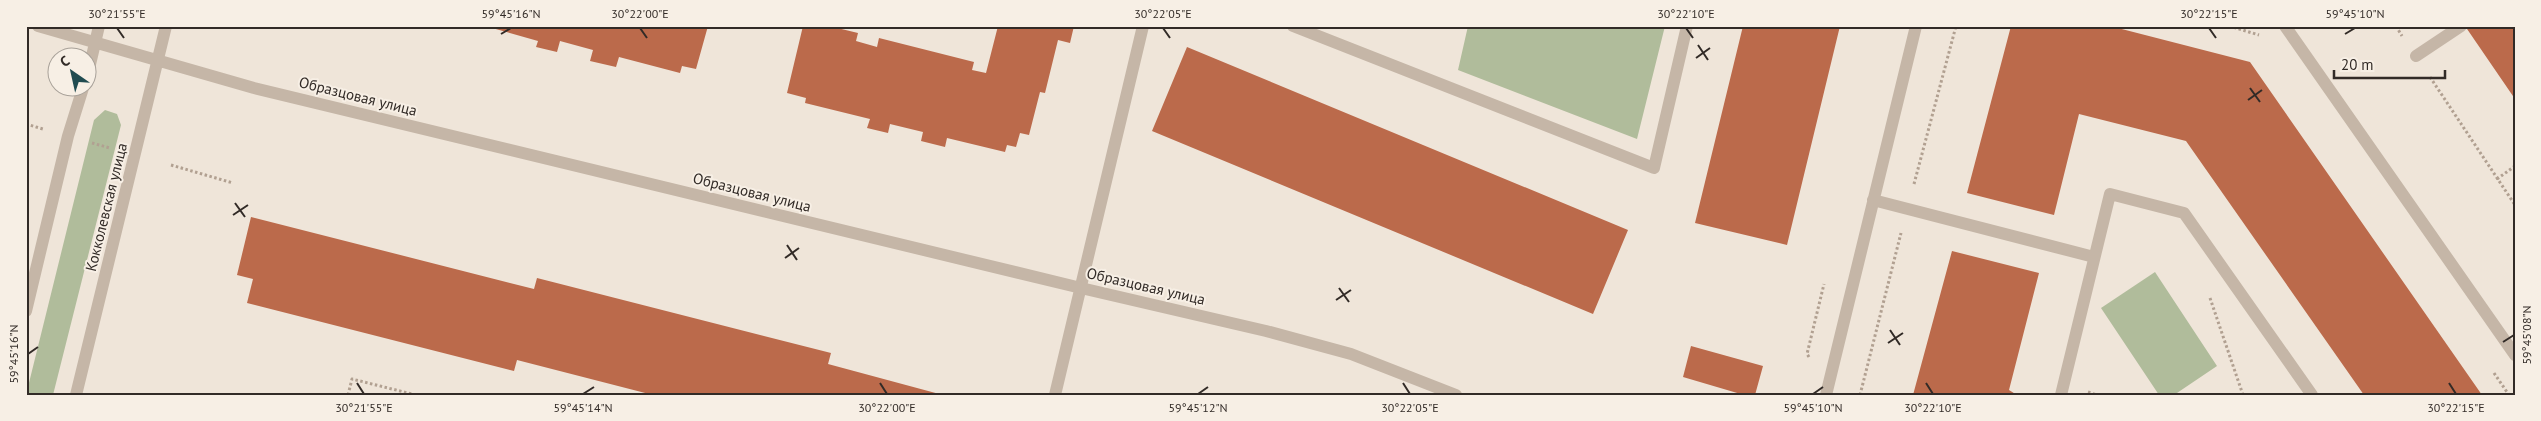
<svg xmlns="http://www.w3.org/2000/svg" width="2541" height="421" viewBox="0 0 2541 421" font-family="'PT Sans',sans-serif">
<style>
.green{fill:#b0bc9b}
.building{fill:#bb6a4b}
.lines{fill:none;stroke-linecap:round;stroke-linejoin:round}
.path{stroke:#b1a091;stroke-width:3;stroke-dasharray:2.5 2.5;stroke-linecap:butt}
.service{stroke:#c5b6a7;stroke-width:12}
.minor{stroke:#c5b6a7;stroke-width:12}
.ticks{fill:none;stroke:#322b27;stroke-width:2}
.labels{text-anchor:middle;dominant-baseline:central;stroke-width:4;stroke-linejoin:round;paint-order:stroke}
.street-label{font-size:15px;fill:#322b27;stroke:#f7efe5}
.neatline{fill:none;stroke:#322b27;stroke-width:2}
.ticks-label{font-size:12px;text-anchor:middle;fill:#322b27}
</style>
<rect width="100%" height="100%" fill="#efe5d9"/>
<path class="green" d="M1468,26H1665L1637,139L1458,70Z
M105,110L117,114L121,125L53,395H26L94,120Z
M2155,272L2217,366L2174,395H2159L2101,308Z"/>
<path class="building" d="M485,26H708L696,69L682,66L680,73L619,57L616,67L590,61L593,50L560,41L557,52L536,47L538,41Z
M803,26H829L858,33L856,41L877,47L879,38L974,62L972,70L986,73L998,26H1074L1070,43L1058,40L1045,93L1040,92L1029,135L1020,133L1016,147L1007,145L1005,152L947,138L945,147L921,141L923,132L890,124L888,133L867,128L870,119L805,103L806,98L787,93Z
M1743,26H1840L1787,245L1695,223Z
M2011,26H2110L2250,62L2482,395H2364L2186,141L2079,114L2054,215L1967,193Z
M2465,26H2515V99Z
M1187,47L1628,230L1593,314L1152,131Z
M251,217L534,289L537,278L831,353L828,364L943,395H653L517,360L514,371L247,303L253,279L237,275Z
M1952,251L2039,273L2009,390L2017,395H1913Z
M1691,346L1763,366L1755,395H1744L1683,377Z"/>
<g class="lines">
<path class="path" d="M2229,26L2259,35
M2396,26L2402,36
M2430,77L2515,205
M26,124L43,129
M92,143L110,148
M171,165L233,183
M2497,179L2515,166
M1914,184L1956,26
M2210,298L2243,395
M1809,357L1807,354L1824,284
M2494,373L2509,395
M2088,392L2097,395
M348,395L352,379L416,395
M1860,395L1901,233"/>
<path class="service" d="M1293,26L1654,168L1687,26
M2285,26L2515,355
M2416,56L2461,26
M1873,200L2094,257
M1055,395L1143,26
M1826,395L1916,26
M2061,395L2110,194L2184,213L2312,395"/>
<path class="minor" d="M38,26L254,88L1081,288L1266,331L1351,354L1456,395
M88,73L99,26
M26,311L68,136L83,88
M76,395L166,26"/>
</g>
<path class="ticks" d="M117,28L124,38M640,28L647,38M1163,28L1170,38M1686,28L1693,38M2209,28L2216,38M501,34L511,28M2345,34L2355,28M1698,45L1708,60M1696,58L1710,48M2250,88L2260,102M2248,100L2262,90M235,203L245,217M233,215L248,205M787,245L797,260M785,258L799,248M1339,288L1349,302M1336,300L1351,290M1890,330L1900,345M2503,342L2514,335M1888,343L1903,333M28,354L38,347M357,383L364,394M880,383L887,394M1403,383L1410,394M1926,383L1933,394M2449,383L2456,394M583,394L594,387M1198,394L1208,387M1813,394L1823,387"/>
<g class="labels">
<g class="street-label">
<text transform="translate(358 96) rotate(14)">Образцовая улица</text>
<text transform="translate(752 192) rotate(14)">Образцовая улица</text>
<text transform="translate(106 207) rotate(-76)">Кокколевская улица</text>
<text transform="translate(1146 286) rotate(13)">Образцовая улица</text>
</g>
</g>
<rect width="2541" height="421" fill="none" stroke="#f7efe5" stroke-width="55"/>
<g transform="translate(72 72) rotate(326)"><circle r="24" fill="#f7efe5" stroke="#a8a199"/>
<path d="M0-4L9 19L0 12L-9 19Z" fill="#204b50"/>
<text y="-8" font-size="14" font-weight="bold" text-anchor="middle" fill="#322b27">С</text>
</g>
<path d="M2334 70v8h111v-8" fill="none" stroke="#322b27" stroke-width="2.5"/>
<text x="2341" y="70" font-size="15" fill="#322b27" stroke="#f7efe5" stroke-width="4" paint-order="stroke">20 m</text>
<rect x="28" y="28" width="2486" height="366" class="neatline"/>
<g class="ticks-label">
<text x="117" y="18">30°21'55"E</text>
<text x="511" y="18">59°45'16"N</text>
<text x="640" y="18">30°22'00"E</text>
<text x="1163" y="18">30°22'05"E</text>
<text x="1686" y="18">30°22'10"E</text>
<text x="2209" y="18">30°22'15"E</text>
<text x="2355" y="18">59°45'10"N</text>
<text transform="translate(2527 335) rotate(-90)" y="4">59°45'08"N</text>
<text transform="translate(14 354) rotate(-90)" y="4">59°45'16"N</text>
<text x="364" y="412">30°21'55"E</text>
<text x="583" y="412">59°45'14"N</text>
<text x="887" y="412">30°22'00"E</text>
<text x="1198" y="412">59°45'12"N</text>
<text x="1410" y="412">30°22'05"E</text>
<text x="1813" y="412">59°45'10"N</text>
<text x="1933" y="412">30°22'10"E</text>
<text x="2456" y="412">30°22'15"E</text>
</g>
</svg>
